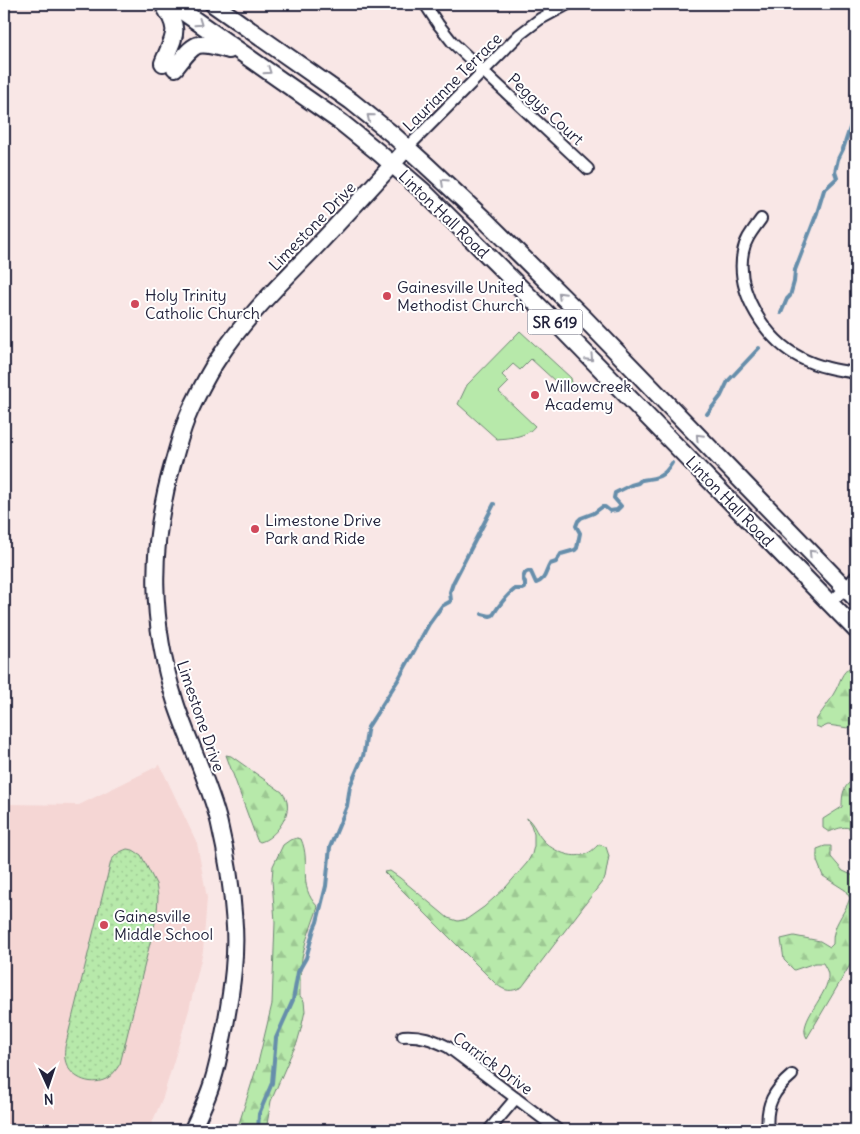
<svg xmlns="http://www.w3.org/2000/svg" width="860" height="1134" viewBox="0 0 860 1134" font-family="Delius,sans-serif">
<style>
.built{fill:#f5d6d4}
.grass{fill:url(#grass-dots);stroke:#6c8672}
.forest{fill:url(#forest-firs);stroke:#6c8672}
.park{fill:#b7e9aa;stroke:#6c8672}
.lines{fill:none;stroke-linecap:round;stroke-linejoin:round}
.stream{stroke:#668eab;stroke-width:4}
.street-casing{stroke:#22223b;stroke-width:14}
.secondary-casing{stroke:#22223b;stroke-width:19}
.primary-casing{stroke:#22223b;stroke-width:20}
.street{stroke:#fff;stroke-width:10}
.secondary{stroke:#fff;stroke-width:15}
.primary{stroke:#fff;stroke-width:16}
.oneway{stroke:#9c9ca7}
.poi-dot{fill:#d1495b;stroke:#fff;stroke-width:2}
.labels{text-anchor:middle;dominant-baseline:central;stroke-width:4;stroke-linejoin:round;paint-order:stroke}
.shield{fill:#fff;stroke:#646476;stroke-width:1}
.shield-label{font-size:15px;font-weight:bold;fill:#22223b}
.street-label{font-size:16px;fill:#22223b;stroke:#fff}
.poi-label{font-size:16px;fill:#22223b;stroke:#fff;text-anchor:start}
</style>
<defs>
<pattern id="grass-dots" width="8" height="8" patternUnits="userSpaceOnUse" patternTransform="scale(1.25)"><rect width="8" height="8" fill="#b7e9aa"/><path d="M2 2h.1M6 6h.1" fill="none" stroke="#9dc893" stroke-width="1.8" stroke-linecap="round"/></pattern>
<pattern id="forest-firs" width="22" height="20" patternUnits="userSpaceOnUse" patternTransform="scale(1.25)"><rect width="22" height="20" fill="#b7e9aa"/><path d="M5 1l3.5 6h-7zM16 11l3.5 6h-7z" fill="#9dc893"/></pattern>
</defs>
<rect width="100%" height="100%" fill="#f9e7e6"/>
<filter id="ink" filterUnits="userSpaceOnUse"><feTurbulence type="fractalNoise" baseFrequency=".02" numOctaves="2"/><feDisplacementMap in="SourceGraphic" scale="10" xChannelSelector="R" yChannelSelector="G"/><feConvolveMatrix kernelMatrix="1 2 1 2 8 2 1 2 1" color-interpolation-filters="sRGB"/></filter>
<g filter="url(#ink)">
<path class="built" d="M160,765L197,843L207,898L203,951L189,1010L163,1097L149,1130H4V804L79,805Z"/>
<path class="grass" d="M127,849L133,850L141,855L156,884L158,896L157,915L120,1064C116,1070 112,1076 106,1079C90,1087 68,1077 65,1059C64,1055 65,1050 65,1047L111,861C116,854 119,852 127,849Z"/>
<path class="forest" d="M852,666H856V725L854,724L848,728L828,725L821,728L816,726V720C822,711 829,703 834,693C841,682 840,673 852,666Z
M226,755L231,756L282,792C283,794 285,796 286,799C293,814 274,839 260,842L257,840Z
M856,778V832C847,824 839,828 829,832L823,828V819L842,807C842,794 843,785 856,778Z
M526,817C535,825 535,831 542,839C551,850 569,858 582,855C589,854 594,849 599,844L606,847L609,856L605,878L522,987C511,992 506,992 496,984L384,872L390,871L400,878L448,918L458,921L467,919L484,907L506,887L527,863L532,854L534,846V834L531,825Z
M297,838L301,839C312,864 296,885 318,907L306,941L302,958L300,981V996L304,1001L305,1011L301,1029L297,1043L290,1057L271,1101L266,1130H237L258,1063L272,1004L275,922L272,880L273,866L283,845L290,840Z
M825,846H831V857L843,871L856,877V955L807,1038C796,1022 830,994 828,975C828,971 825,967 823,963H815L794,970L784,960L781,939L794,936L820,941L830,947L833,944C832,924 844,916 850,898L845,890L823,876L817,861V849Z"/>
<path class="park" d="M520,331L571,378L573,388L568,393L531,359L520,370L513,364L502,375L509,382L499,392L535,426C527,437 510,438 497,439L458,404L467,385Z"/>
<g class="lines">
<path class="stream" d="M781,313L787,299L790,296L794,282L795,270L817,213L824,190L837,178L835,172L838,159L843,149L856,110
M707,414L721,396L728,381L759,348
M482,614L490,616L493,615C499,605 505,597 515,589H523L525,588V583L523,578L525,573L528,571L531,572L536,583C546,580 545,572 550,564L556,562L561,554L575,550L577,548L580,533L576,526L578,521L581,518L594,513L602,507H605L610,511L617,510L621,506L614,498L615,493L631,485L638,483L641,480C656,478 663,478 672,463
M258,1130L259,1114L272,1083L276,1038L293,1000L298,972L306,958L314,929L317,922L326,886L330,847L347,806L350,786L363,756C366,746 365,737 368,727L398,680L429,624L442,606L451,601L450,592L453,583L494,504"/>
<defs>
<path id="street" d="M425,4L438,24L453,43L588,169
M407,148L519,35L540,19L568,4
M761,219C754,229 745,239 743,252C735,292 766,340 801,358C818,367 837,370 856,373
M830,603L846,588L856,576
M403,1036C421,1035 432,1039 448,1047L558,1130
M489,1130L516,1098
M768,1130C765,1105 774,1090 792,1075"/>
<path id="secondary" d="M192,1130C200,1114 208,1097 213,1080C219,1061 222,1041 226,1022C232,988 237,953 234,919C232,888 226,852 219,822C209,782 189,743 176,704C150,623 149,545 173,463C178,446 182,428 190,411C198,394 207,375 218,359C245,318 281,283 315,248C346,215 377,182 407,148"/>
<path id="primary" d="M163,4C181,31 175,34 163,63
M172,4L342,123L378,152L423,191L557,324L856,630
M213,4L351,101L392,134L425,164L485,220L585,319L856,599
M175,68C197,40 196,41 229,50"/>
</defs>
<use href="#street" class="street-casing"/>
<use href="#secondary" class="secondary-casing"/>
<use href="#primary" class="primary-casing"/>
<use href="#street" class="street"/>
<use href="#secondary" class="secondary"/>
<use href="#primary" class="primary"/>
</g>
<defs><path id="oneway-chevron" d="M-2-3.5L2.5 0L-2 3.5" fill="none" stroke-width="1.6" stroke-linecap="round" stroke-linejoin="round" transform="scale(1.25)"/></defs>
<g class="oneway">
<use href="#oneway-chevron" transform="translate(199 23) rotate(35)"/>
<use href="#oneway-chevron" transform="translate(268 71) rotate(34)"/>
<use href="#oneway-chevron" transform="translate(370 117) rotate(-140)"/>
<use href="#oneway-chevron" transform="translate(444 182) rotate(-137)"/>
<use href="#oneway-chevron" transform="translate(561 295) rotate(-135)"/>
<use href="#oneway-chevron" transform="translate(590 358) rotate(46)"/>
<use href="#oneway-chevron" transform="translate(699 437) rotate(-134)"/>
<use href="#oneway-chevron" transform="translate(812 553) rotate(-134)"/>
</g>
</g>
<g class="poi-dot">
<circle cx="387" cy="296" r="5"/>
<circle cx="135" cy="304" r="5"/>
<circle cx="535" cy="395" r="5"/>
<circle cx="255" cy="529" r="5"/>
<circle cx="104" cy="925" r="5"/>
</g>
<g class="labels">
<rect class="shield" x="527.5" y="309.5" width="55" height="25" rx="4"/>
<g class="shield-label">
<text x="555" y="322">SR 619</text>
</g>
<g class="street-label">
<text transform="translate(452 82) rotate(-45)">Laurianne Terrace</text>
<text transform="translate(546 109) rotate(43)">Peggys Court</text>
<text transform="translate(444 214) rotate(44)">Linton Hall Road</text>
<text transform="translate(312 226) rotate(-46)">Limestone Drive</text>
<text transform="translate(730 501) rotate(46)">Linton Hall Road</text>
<text transform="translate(201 716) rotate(71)">Limestone Drive</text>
<text transform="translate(493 1063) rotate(36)">Carrick Drive</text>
</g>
<g class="poi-label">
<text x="397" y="287">Gainesville United<tspan x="397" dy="18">Methodist Church</tspan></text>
<text x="145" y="295">Holy Trinity<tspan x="145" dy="18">Catholic Church</tspan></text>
<text x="545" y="386">Willowcreek<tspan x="545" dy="18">Academy</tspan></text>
<text x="265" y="520">Limestone Drive<tspan x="265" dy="18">Park and Ride</tspan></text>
<text x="114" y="916">Gainesville<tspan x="114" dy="18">Middle School</tspan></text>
</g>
</g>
<rect width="860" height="1134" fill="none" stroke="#fff" stroke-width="20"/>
<rect x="10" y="10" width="840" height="1114" fill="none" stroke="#22223b" stroke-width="2" filter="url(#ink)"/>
<g transform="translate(48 1086) rotate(177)" stroke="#ffffff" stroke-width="4" paint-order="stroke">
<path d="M0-4L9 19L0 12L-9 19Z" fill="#22223b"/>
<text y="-8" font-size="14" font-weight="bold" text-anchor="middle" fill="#22223b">N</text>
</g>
</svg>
